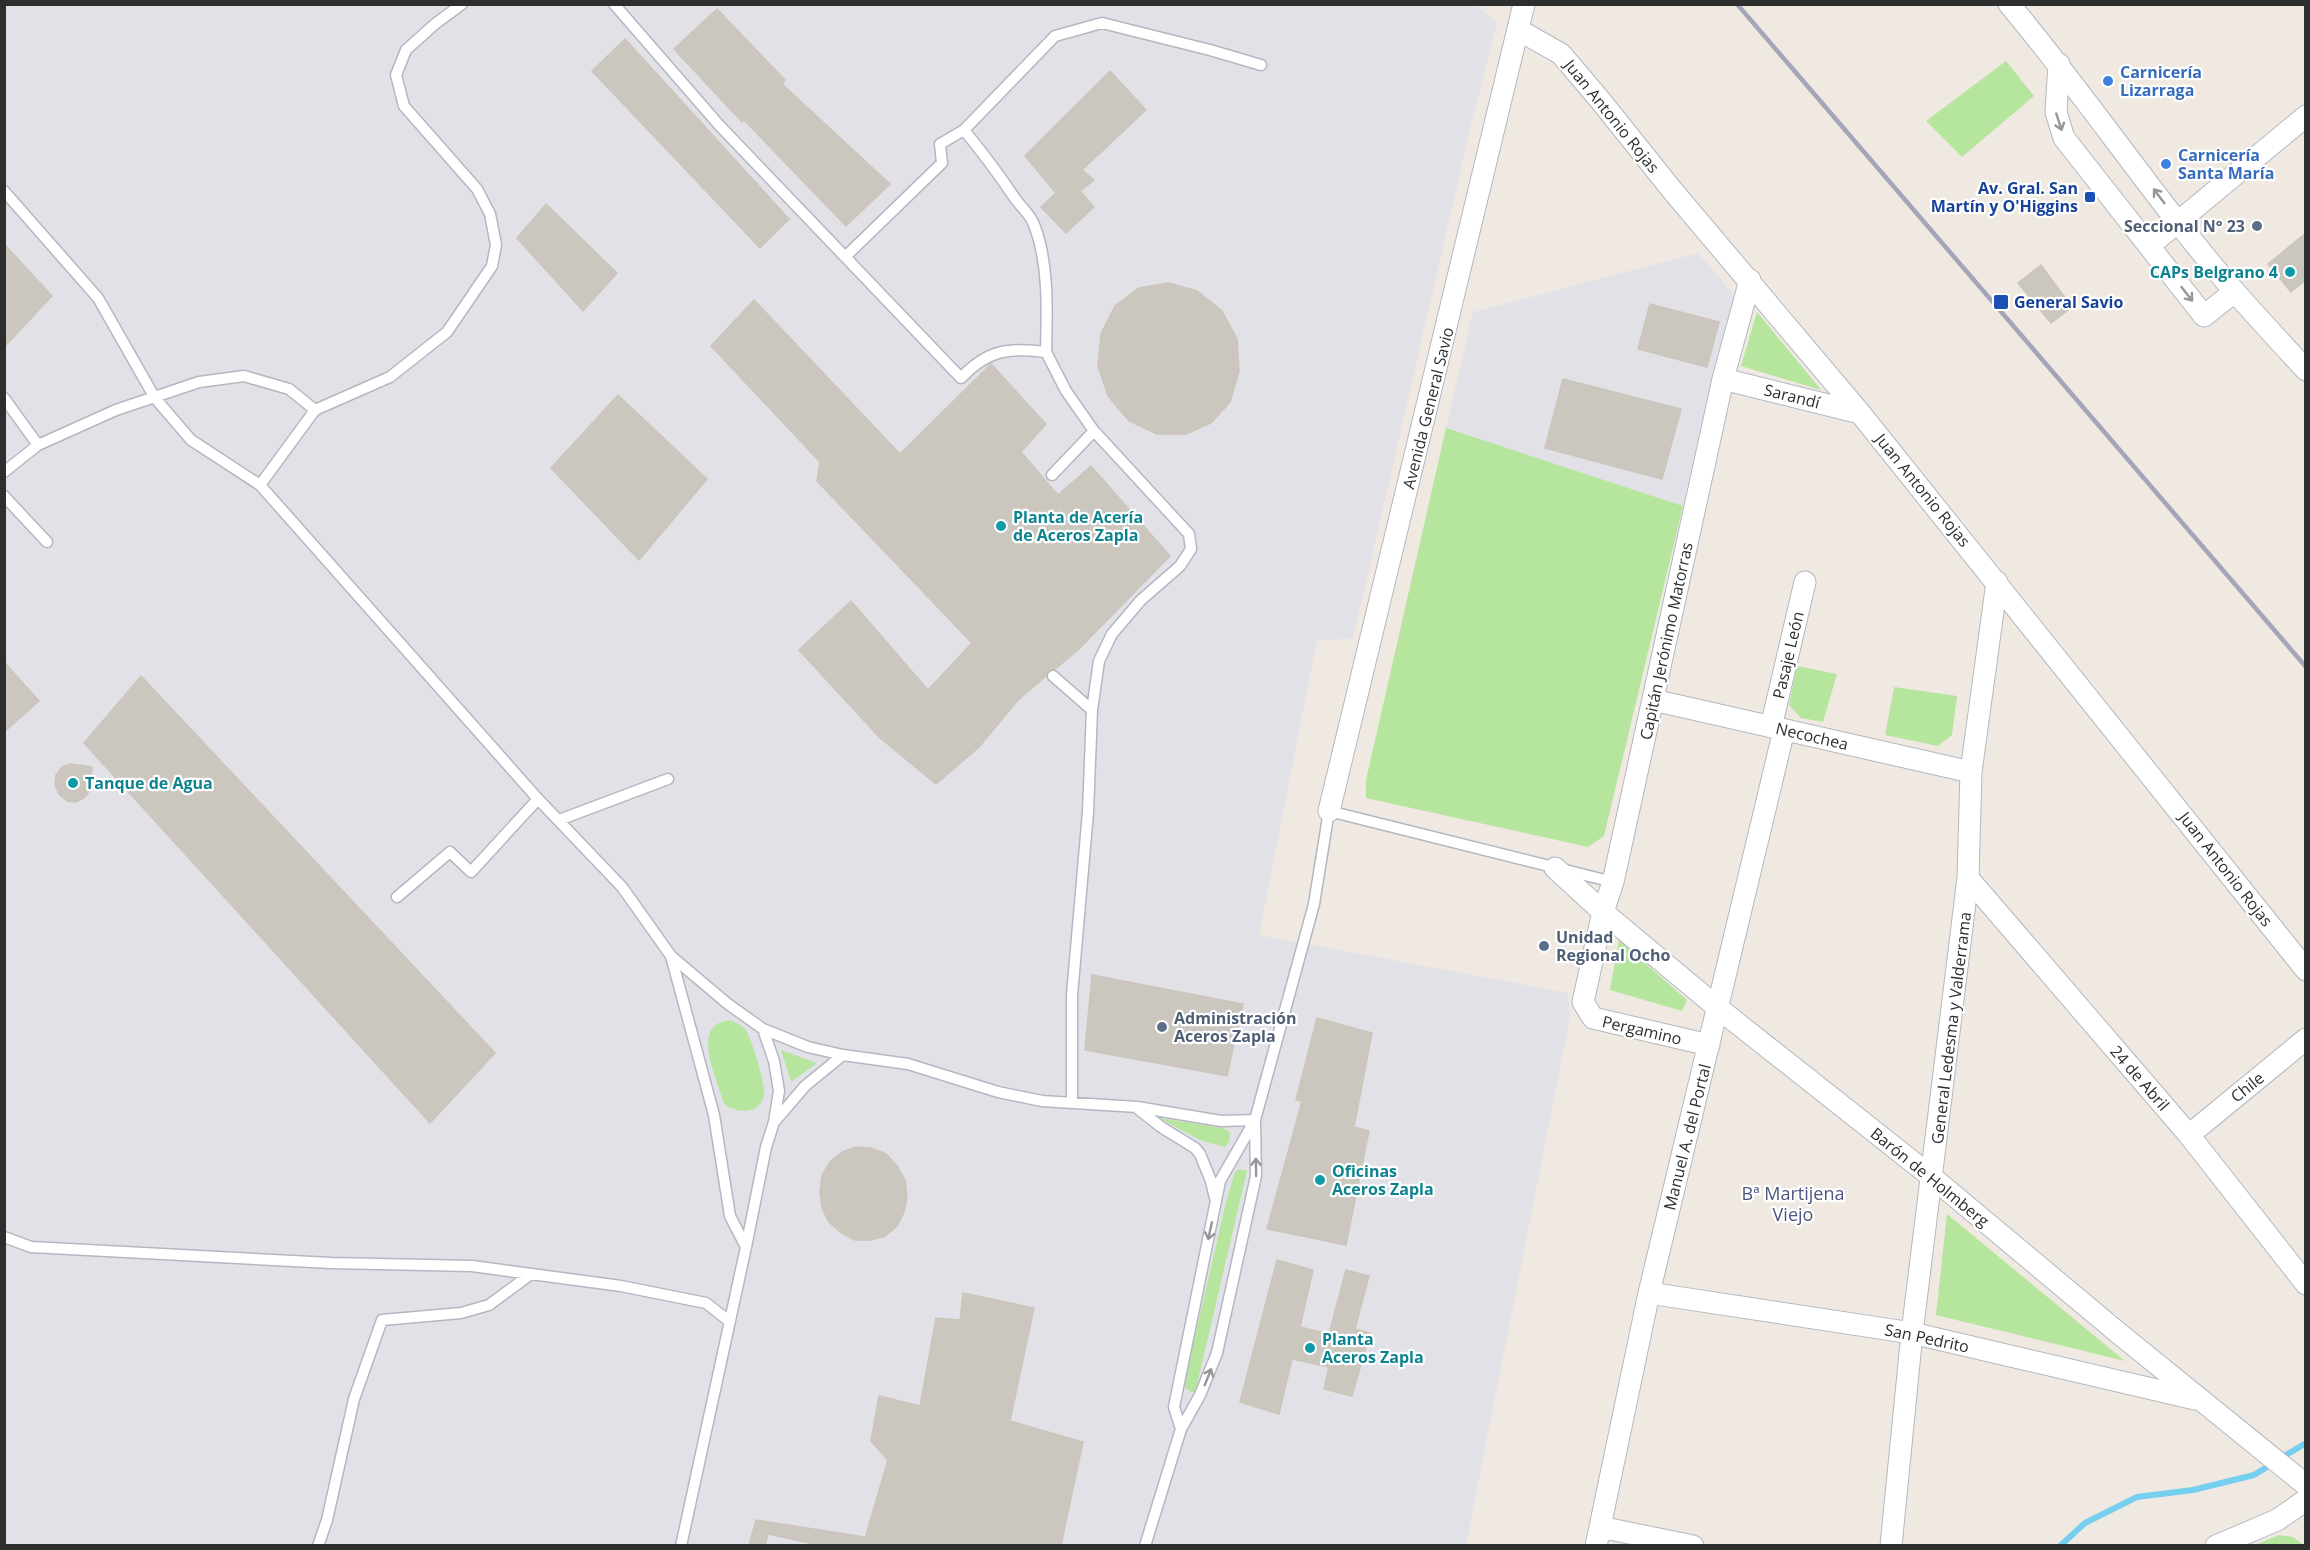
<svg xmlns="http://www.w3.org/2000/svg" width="2310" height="1550" viewBox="0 0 2310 1550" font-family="'Open Sans',sans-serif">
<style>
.industrial{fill:#e3e1e8}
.green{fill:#b6e59e}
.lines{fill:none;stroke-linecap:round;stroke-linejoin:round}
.stream{stroke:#75cff0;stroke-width:6}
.building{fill:#cbc7bf;stroke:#cbc5ba;stroke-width:1.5}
.service-casing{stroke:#b4b7c1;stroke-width:13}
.minor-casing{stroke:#b4b7c1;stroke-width:23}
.service{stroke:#fff;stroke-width:10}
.minor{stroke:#fff;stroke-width:21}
.rail{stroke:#a3a6b8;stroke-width:4.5}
.oneway{stroke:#969696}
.shop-dot{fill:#3f7fe0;stroke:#fff;stroke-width:2}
.transit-dot{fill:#1a4fb4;stroke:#fff;stroke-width:2}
.service-dot{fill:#5c6f8a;stroke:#fff;stroke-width:2}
.culture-dot{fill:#0f9aa8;stroke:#fff;stroke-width:2}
.labels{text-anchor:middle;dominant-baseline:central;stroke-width:4.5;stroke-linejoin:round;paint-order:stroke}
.shop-label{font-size:16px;font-weight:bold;fill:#366cbe;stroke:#fff;text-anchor:start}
.street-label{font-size:16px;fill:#2e2e2e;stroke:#fff}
.transit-label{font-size:16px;font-weight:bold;fill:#164399;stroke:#fff;text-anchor:end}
.service-label{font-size:16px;font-weight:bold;fill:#4e5e75;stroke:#fff;text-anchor:start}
.culture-label{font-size:16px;font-weight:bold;fill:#0d838f;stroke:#fff;text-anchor:start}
.neighbourhood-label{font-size:18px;fill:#4d5680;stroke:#fff}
</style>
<rect width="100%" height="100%" fill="#efe9e1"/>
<path class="industrial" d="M1476,4L1497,23L1468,138L1353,639L1317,640L1259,935L1568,993L1570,1017L1466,1545L5,1546V5Z
M1698,253L1736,297L1717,372H1713L1683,506L1446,429L1473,312Z"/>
<path class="green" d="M2006,61L2034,96L1962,157L1926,121Z
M1757,312L1821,390L1741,366Z
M1446,428L1683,506L1604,836L1588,847L1366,798V780Z
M1797,666L1837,674L1823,722L1801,718L1789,705Z
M1894,687L1957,696L1952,735L1938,746L1885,735Z
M1619,940L1687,1000L1682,1011L1610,990Z
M729,1020C735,1022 740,1024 745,1029C751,1036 766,1086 764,1095C760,1115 737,1114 724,1104C719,1087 700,1044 712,1029C716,1023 722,1022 729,1020Z
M781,1050L817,1063L791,1082Z
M1159,1118L1223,1128L1230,1132L1229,1142L1225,1147L1200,1140Z
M1239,1169L1247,1171L1198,1380L1195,1392H1191L1185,1388L1188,1367L1226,1202L1235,1172Z
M1947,1214L2125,1361L1936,1315Z
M2279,1535L2293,1537L2304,1545H2255Z"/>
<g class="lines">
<path class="stream" d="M2281,1458L2306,1443
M2060,1546L2085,1523L2137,1497L2193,1490L2254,1475L2272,1464"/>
</g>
<path class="building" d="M717,9L785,80L782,84L890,184L846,226L744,120L742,122L674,49Z
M625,39L789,219L760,248L592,71Z
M1110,71L1146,110L1082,170L1094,180L1080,191L1094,207L1066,233L1041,207L1056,193L1025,156Z
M546,204L617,273L583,311L517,238Z
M2306,233V280L2291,292L2268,264Z
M4,244L52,296L4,347Z
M2041,265L2072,307L2051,323L2018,283Z
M1168,283L1197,291L1222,311L1237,339L1239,372L1230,402L1211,423L1186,434H1157L1129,421L1108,396L1098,366L1101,334L1115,306L1139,288Z
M754,300L900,454L991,364L1046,424L1021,452L1058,495L1091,466L1170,556L1078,650L1055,669L1048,671L1046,676L1019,699L979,747L936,784L879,737L799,650L851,601L928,690L972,643L817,481L820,462L711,346Z
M1650,304L1719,322L1707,367L1638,349Z
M1563,379L1681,409L1662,479L1545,448Z
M618,395L707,479L639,560L551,468Z
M4,662L39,701L4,732Z
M141,676L495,1053L430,1123L84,743Z
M70,764L92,767L90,790L84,798L76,802L67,801L59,794L55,785L56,775L62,767Z
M1092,975L1243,1004L1227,1076L1085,1050Z
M1317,1018L1372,1033L1354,1127L1369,1131L1346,1245L1267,1229L1302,1101L1296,1100Z
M856,1147L871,1148L886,1154L897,1166L905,1180L907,1197L904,1212L897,1226L885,1236L871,1240H855L841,1233L829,1222L822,1208L820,1191L822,1175L830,1162L842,1152Z
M1277,1260L1313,1270L1300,1327L1329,1334L1346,1270L1369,1276L1355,1329L1370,1333L1352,1396L1324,1389L1329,1367L1292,1359L1279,1414L1240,1402Z
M963,1293L1034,1308L1010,1421L1083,1442L1061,1545H819L768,1534L765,1545H749L756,1520L865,1537L864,1542L888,1460L871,1441L879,1396L920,1406L936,1318L960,1320Z"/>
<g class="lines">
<defs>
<path id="service" d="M614,4L719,125L961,378C987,350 1009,347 1046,352L1066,391L1094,431
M964,130C982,152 998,173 1014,197C1021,208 1031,214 1035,227C1049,266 1047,311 1046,352
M4,191L98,298L155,398L191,440L260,485L538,799
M846,256L942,163L940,144L964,130L1055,36L1102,23L1210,50L1261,65
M4,398L38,445
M4,472L38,445L116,410L199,382L244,376L289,389L315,410
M1052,475L1094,431L1189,534L1191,549L1180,566L1141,600L1112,634L1099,661L1092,710
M260,485L315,410L390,377L447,332L492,266L496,245L490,214L477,189L404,106L396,75L406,50L435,24L462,4
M4,496L47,542
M1053,676L1092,710L1088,812L1072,995V1103
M559,820L668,779
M397,897L450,852L471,872L538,799L622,887L671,956L728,1004L763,1029L808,1047L843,1055
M671,956L714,1115L730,1216L746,1247
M1137,1108L1161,1127L1195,1148L1200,1154L1211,1181L1215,1198
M776,1120L805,1086L843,1055L908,1064L998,1092L1042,1101L1137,1107L1221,1121L1255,1120
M4,1237L31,1247L331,1263L472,1266L621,1286L706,1303L729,1321
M1181,1429L1174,1407L1220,1181L1255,1120L1314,904L1329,811L1613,882
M318,1546L327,1520L354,1399L382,1320L461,1313L489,1305L531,1274
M681,1546L746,1247L766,1147L774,1122L779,1091L774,1061L763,1029
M1145,1546L1181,1429L1200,1395L1217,1353L1256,1176L1255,1123"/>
<path id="minor" d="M2009,4C2088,98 2155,200 2235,292C2258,318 2282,344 2306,370
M1519,30L1561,54L1600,100L1672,190L1860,413L2306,970
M2059,64L2056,112L2064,138L2204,316L2234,292
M2149,246L2306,116
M1723,379L1860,413
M1653,700L1971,772
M1771,727L1805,582
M1329,811L1524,4
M1555,868L1603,912L1718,1008L1933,1178L2116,1331L2306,1485
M1968,878L2189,1135L2306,1284
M1709,1045L1593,1018L1583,1002L1603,912L1613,882L1723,379L1750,280
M2189,1135L2306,1039
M1649,1293L1912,1333L2195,1399
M1600,1527L1693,1546
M1596,1546L1649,1293L1784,730
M1891,1546L1912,1333L1968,878L1971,772L1997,582
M2216,1546L2277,1520L2306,1500"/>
</defs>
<use href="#service" class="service-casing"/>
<use href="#minor" class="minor-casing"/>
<use href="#service" class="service"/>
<use href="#minor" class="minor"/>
<path class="rail" d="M1737,4L2306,667"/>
</g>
<defs><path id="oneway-shaft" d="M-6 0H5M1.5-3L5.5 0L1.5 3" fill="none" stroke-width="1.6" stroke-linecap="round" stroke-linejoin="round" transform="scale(1.5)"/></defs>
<g class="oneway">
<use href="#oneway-shaft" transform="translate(2059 122) rotate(72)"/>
<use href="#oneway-shaft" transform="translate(2159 196) rotate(-127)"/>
<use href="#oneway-shaft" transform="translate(2187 294) rotate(52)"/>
<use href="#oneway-shaft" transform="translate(1256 1167) rotate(-91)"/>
<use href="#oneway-shaft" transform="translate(1210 1231) rotate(102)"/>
<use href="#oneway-shaft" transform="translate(1208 1377) rotate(-68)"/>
</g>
<g class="shop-dot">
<circle cx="2108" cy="81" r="6"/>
<circle cx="2166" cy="164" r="6"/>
</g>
<g class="transit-dot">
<rect x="2084" y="191" width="12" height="12" rx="3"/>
<rect x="1993" y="294" width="16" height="16" rx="3"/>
</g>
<g class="service-dot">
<circle cx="2257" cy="226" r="6"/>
<circle cx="1544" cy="946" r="6"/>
<circle cx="1162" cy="1027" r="6"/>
</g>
<g class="culture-dot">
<circle cx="2290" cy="272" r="6"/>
<circle cx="1001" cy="526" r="6"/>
<circle cx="73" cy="783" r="6"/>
<circle cx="1320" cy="1180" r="6"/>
<circle cx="1310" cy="1348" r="6"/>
</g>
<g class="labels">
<g class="shop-label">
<text x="2120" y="72">Carnicería<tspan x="2120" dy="18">Lizarraga</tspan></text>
<text x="2178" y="155">Carnicería<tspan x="2178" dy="18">Santa María</tspan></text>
</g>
<g class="street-label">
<text transform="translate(1612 116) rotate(51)">Juan Antonio Rojas</text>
<text transform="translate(1792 396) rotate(14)">Sarandí</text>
<text transform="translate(1428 408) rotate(-76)">Avenida General Savio</text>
<text transform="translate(1923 490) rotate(51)">Juan Antonio Rojas</text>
<text transform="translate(1666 641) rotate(-78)">Capitán Jerónimo Matorras</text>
<text transform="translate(1788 655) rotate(-77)">Pasaje León</text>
<text transform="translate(1812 736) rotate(13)">Necochea</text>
<text transform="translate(2226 869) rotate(52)">Juan Antonio Rojas</text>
<text transform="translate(1951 1028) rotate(-83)">General Ledesma y Valderrama</text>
<text transform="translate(1642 1030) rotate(13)">Pergamino</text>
<text transform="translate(2140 1078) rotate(49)">24 de Abril</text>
<text transform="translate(2247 1087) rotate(-39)">Chile</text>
<text transform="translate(1687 1137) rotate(-76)">Manuel A. del Portal</text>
<text transform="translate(1930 1177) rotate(39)">Barón de Holmberg</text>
<text transform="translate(1927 1338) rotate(12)">San Pedrito</text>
</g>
<g class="transit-label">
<text x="2078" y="188">Av. Gral. San<tspan x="2078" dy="18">Martín y O'Higgins</tspan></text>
<text x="2014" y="302" text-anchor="start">General Savio</text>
</g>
<g class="service-label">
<text x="2245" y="226" text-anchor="end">Seccional N° 23</text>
<text x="1556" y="937">Unidad<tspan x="1556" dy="18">Regional Ocho</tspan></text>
<text x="1174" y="1018">Administración<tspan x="1174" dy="18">Aceros Zapla</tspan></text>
</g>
<g class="culture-label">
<text x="2278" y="272" text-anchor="end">CAPs Belgrano 4</text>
<text x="1013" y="517">Planta de Acería<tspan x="1013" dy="18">de Aceros Zapla</tspan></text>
<text x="85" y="783">Tanque de Agua</text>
<text x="1332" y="1171">Oficinas<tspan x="1332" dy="18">Aceros Zapla</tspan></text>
<text x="1322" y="1339">Planta<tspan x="1322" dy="18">Aceros Zapla</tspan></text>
</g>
<g class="neighbourhood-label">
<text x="1793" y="1193">Bª Martijena<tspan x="1793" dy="21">Viejo</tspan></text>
</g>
</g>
<rect width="2310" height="1550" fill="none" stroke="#2e2e2e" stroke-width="12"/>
</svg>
